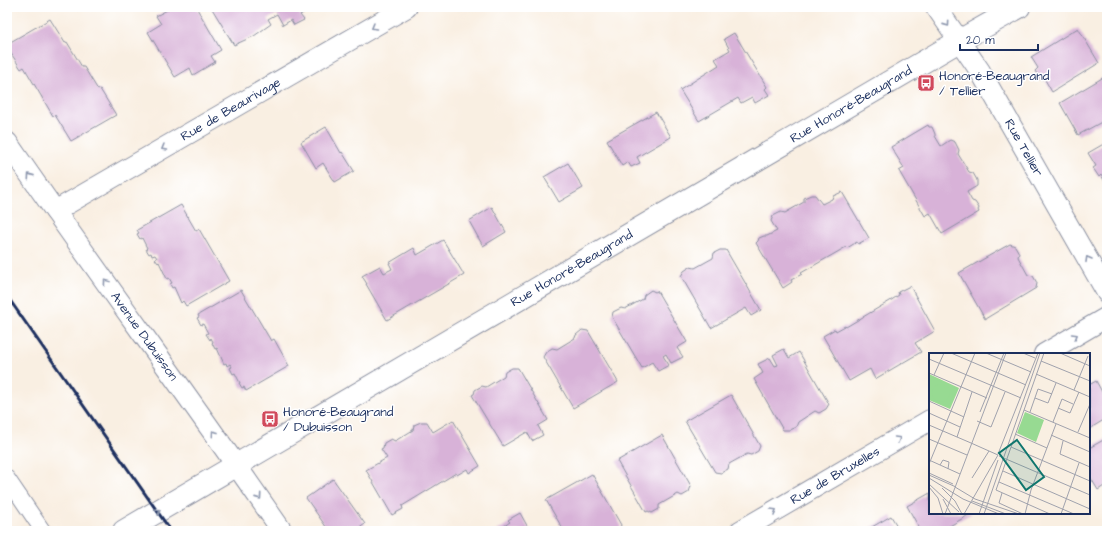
<svg xmlns="http://www.w3.org/2000/svg" width="1114" height="538" viewBox="0 0 1114 538" font-family="'Architects Daughter',sans-serif">
<style>
.building{fill:#d8b2d8}
.lines{fill:none;stroke-linecap:round;stroke-linejoin:round}
.pedestrian-casing{stroke:#8a8fa0;stroke-width:17}
.minor-casing{stroke:#8a8fa0;stroke-width:22}
.tertiary-casing{stroke:#8a8fa0;stroke-width:24}
.pedestrian{stroke:#fff;stroke-width:15}
.minor{stroke:#fff;stroke-width:20}
.tertiary{stroke:#fff;stroke-width:22}
.rail{stroke:#1b2f5e;stroke-width:3}
.oneway{stroke:#8d97ae}
.labels{text-anchor:middle;dominant-baseline:central;stroke-width:3;stroke-linejoin:round;paint-order:stroke}
.poi-label{font-size:13px;fill:#1b2f5e;stroke:#fff;text-anchor:start}
.street-label{font-size:13px;fill:#1b2f5e;stroke:#fff}
.inset-road{fill:none;stroke:#a0a2ad;stroke-width:1}
.view{fill:#0f766e;fill-opacity:0.15;stroke:#0f766e;stroke-width:2}
.inset-edge{fill:none;stroke:#1b2f5e;stroke-width:2}
</style>
<rect width="100%" height="100%" fill="#fff"/>
<filter id="ink" filterUnits="userSpaceOnUse"><feTurbulence type="fractalNoise" baseFrequency=".025" numOctaves="2"/><feDisplacementMap in="SourceGraphic" scale="8" xChannelSelector="R" yChannelSelector="G"/><feConvolveMatrix kernelMatrix="1 2 1 2 8 2 1 2 1" color-interpolation-filters="sRGB"/></filter>
<filter id="wash" filterUnits="userSpaceOnUse"><feTurbulence type="fractalNoise" baseFrequency=".012" numOctaves="4" result="noise"/><feDisplacementMap in="SourceGraphic" scale="16" xChannelSelector="R" yChannelSelector="G"/><feGaussianBlur stdDeviation="0.9" result="paint"/><feColorMatrix in="noise" values="0 0 0 0 0 0 0 0 0 0 0 0 0 0 0 0 0 1.4 0 .05"/><feComposite in="paint" operator="in"/></filter>
<g filter="url(#wash)">
<rect width="100%" height="100%" fill="#f9efe2"/>
<g id="blocks">
<path class="building" d="M167,7H196L221,50L211,56L215,62L193,75L190,68L175,77L148,32L161,24L156,16L169,9Z
M211,7H306L308,10L300,15L304,20L294,25L291,20L283,25L277,14L268,19L271,24L254,36L234,45Z
M50,19L65,43L67,42L82,67H84L98,90L100,89L116,115L71,141L55,115L53,116L24,67L21,69L7,47V44Z
M1078,28L1099,63L1052,92L1044,78L1041,80L1035,71L1038,68L1031,57Z
M734,33L767,87L765,89L769,95L755,103L752,97L741,103L738,98L699,121L680,90L719,65L715,59L730,50L724,39Z
M1104,77L1107,82V119L1078,135L1060,103Z
M656,112L671,137L637,157L640,163L631,167L628,162L622,166L607,140Z
M928,125L929,127H932L935,134V136L941,146L950,140L955,142L959,150L958,154L969,172L973,173L977,180V186L967,192L972,201L975,202L979,208L978,210L979,212L942,234L930,213L925,216L899,171L904,168L891,147Z
M326,127L341,153L342,152L354,171L335,182L323,163L316,168L301,142Z
M1107,142V185L1101,175L1099,177L1093,168L1096,166L1088,153Z
M568,163L583,188L559,202L544,177Z
M842,192L869,238L858,244L857,242L847,248L846,247L801,273L802,274L791,280L792,282L783,288L756,243L758,241L759,238L764,236H767L777,231L771,221L773,216L781,212L785,213L804,202V198L811,195H815L822,204L832,199L833,196Z
M181,205L196,231L199,229L229,281L186,306L183,301L181,303L174,287L172,288L170,284L172,283L169,278L167,279L159,262L158,263L155,259L157,258L155,255L152,256L151,253L149,254L146,249L147,248L142,238L140,239L137,234L139,233L137,230Z
M492,207L506,232L483,246L469,221Z
M443,240L464,275L387,320L366,284H367L362,276L380,266L384,273L392,269L389,263L414,248L417,255Z
M1010,244L1015,246L1019,253L1018,257L1028,275L1033,276L1037,283L1036,288L985,319L959,273Z
M720,250H726L761,310L751,316L746,308L711,328L681,276L684,271L690,267L695,268L713,258L714,253Z
M910,286L935,331L915,343L921,352L875,379L870,369L849,381L823,336L835,329L836,331L845,326L846,327L890,301L899,295L898,292Z
M241,290L271,341L274,339L289,366L246,391L244,387L242,388L239,383H240L235,373L233,374L230,368L232,367L230,364L227,366L226,363L224,364L217,348L215,349L212,343L213,342L211,338L210,340L206,334L208,333L203,324L201,325L197,318L199,317L198,315Z
M651,290L655,292L657,291L687,342L677,348L683,357L671,363L666,354L663,356L669,365L658,371L652,362L642,368L612,317L613,312L621,308L625,309L643,299L644,295Z
M582,330L588,331L618,382L573,408L543,357L546,352L552,348L557,349L575,338L576,335Z
M784,349L789,358L799,352L829,404L826,409L819,413L815,411L798,422L796,427L789,430H783L754,379L763,373L758,364L770,358L775,366L778,365L773,355Z
M512,368H518L548,420L538,426L543,435L532,441L527,432L503,446L472,395L474,394L475,390L482,386L486,387L504,376L505,372Z
M1096,381L1107,401V418L1089,429V385Z
M731,395L760,446L758,451L751,455L747,454L729,464L728,469L721,473L715,472L685,421Z
M453,420L480,466L469,473L467,469L457,475L456,473L412,500L402,506L403,509L392,515L366,470L387,458L381,449L383,448L384,443L391,439L395,441L413,430L414,425L421,422H427L433,432Z
M662,435L691,486L689,492L682,496L678,494L659,505V509L652,513L648,511L646,512L617,461Z
M1107,438V484L1098,490L1089,475V448Z
M592,474L621,525L619,530L617,531H564L546,500Z
M333,479L365,524L358,529L360,531H329L306,498Z
M930,493V513H972L941,531H921L907,506Z
M520,513L530,531H497L510,522L508,520Z
M891,516L900,531H865Z"/>
</g>
</g>
<g filter="url(#ink)">
<use href="#blocks" fill-opacity="0" stroke="#8a8fa0" stroke-width="1"/>
<g class="lines">
<defs>
<path id="pedestrian" d="M7,478L43,531"/>
<g id="minor">
<path id="s1" d="M936,7L980,71L1107,293"/>
<path id="s2" d="M7,142C97,273 192,400 282,531"/>
<path id="s3" d="M55,211L407,7"/>
<path d="M1044,354L1107,317"/>
<path id="s4" d="M740,531L930,420"/>
</g>
<g id="tertiary">
<path id="s5" d="M124,531L959,41L1019,7"/>
</g>
</defs>
<use href="#pedestrian" class="pedestrian-casing"/>
<use href="#minor" class="minor-casing"/>
<use href="#tertiary" class="tertiary-casing"/>
<use href="#pedestrian" class="pedestrian"/>
<use href="#minor" class="minor"/>
<use href="#tertiary" class="tertiary"/>
<path class="rail" d="M7,296L171,531"/>
</g>
<defs><path id="oneway-chevron" d="M-2-3.5L2.5 0L-2 3.5" fill="none" stroke-width="1.6" stroke-linecap="round" stroke-linejoin="round"/></defs>
<g class="oneway">
<use href="#oneway-chevron" transform="translate(947 24) rotate(55)"/>
<use href="#oneway-chevron" transform="translate(374 27) rotate(150)"/>
<use href="#oneway-chevron" transform="translate(164 148) rotate(150)"/>
<use href="#oneway-chevron" transform="translate(30 176) rotate(-125)"/>
<use href="#oneway-chevron" transform="translate(1088 259) rotate(-120)"/>
<use href="#oneway-chevron" transform="translate(106 282) rotate(-126)"/>
<use href="#oneway-chevron" transform="translate(1075 336) rotate(-30)"/>
<use href="#oneway-chevron" transform="translate(214 433) rotate(-126)"/>
<use href="#oneway-chevron" transform="translate(898 439) rotate(-30)"/>
<use href="#oneway-chevron" transform="translate(259 497) rotate(55)"/>
<use href="#oneway-chevron" transform="translate(158 511) rotate(-30)"/>
<use href="#oneway-chevron" transform="translate(774 511) rotate(-30)"/>
</g>
</g>
<defs>
<symbol id="bus-square" viewBox="-11 -11 22 22"><rect x="-9" y="-9" width="18" height="18" rx="4" fill="#d1495b" stroke="#fff"/><path d="M-5-6H5V4H4V6H2V4H-2V6H-4V4H-5ZM-3.5-4V0h7V-4ZM-3.5 1.2v1.5H-2V1.2ZM2 1.2v1.5H3.5V1.2Z" fill="#fff"/></symbol>
</defs>
<g fill-rule="evenodd">
<use href="#bus-square" x="916" y="73" width="20" height="20"/>
<use href="#bus-square" x="260" y="409" width="20" height="20"/>
</g>
<g class="labels">
<g class="poi-label">
<text x="939" y="76">Honoré-Beaugrand<tspan x="939" dy="15">/ Tellier</tspan></text>
<text x="283" y="412">Honoré-Beaugrand<tspan x="283" dy="15">/ Dubuisson</tspan></text>
</g>
<g class="street-label">
<text stroke="none"><textPath href="#s5" startOffset="843">Rue Honoré-Beaugrand</textPath></text>
<text stroke="none"><textPath href="#s3" startOffset="203">Rue de Beaurivage</textPath></text>
<text stroke="none"><textPath href="#s1" startOffset="166">Rue Tellier</textPath></text>
<text stroke="none"><textPath href="#s5" startOffset="519">Rue Honoré-Beaugrand</textPath></text>
<text stroke="none"><textPath href="#s2" startOffset="238">Avenue Dubuisson</textPath></text>
<text stroke="none"><textPath href="#s4" startOffset="110">Rue de Bruxelles</textPath></text>
</g>
</g>
<g transform="translate(929 353)">
<rect width="161" height="161" fill="#f9efe2"/>
<path d="M0,21L30,35L21,56L0,47ZM96,59L115,67L107,89L88,80Z" fill="#97da92"/>
<path d="M3 40a9 9 0 1 1 18 0a9 9 0 1 1-18 0Z" fill="#97da92"/>
<path class="inset-road" d="M22,0L97,32M57,0L102,19M94,0L106,5M115,0L67,137L121,161M131,0L161,13M0,6L92,45M112,8L161,28M0,20L58,45M107,21L161,44M5,22L15,0M145,37L159,3M106,45L119,50L127,30M0,48L35,64M129,55L141,60L150,39M95,57L161,85M51,59L75,0M101,59L109,36L123,41M0,60L31,74M48,68L62,74L76,39M124,69L133,46L144,51M0,72L42,90M149,79L161,51M86,81L118,95M122,82L161,99M28,84L43,39M0,86L38,102M134,88L131,101L161,114M42,90L69,102M82,94L161,128M69,101L109,0M70,103L161,142M0,107L31,121M0,111L46,0M11,112L14,107L20,109L19,116M74,118L161,156M0,120L24,131M0,122L27,134M0,125L34,146L70,161M43,125L60,98M70,129L145,161M0,131L30,159M0,134L9,145L14,161M26,134L46,146L90,161M13,135L26,148L33,161M73,140L70,150L94,161M14,146L22,161M43,148L77,161M16,161L77,0M35,161L69,102M50,161L69,107M55,161L111,0M96,161L102,137L127,71M132,161L150,110"/>
<path class="view" d="M88,87L115,124L97,137L70,100Z"/>
<rect width="161" height="161" class="inset-edge"/>
</g>
<rect width="1114" height="538" fill="none" stroke="#fff" stroke-width="24"/>
<path d="M960 44v6h78v-6" fill="none" stroke="#1b2f5e" stroke-width="2"/>
<text x="966" y="44" font-size="12" fill="#1b2f5e" stroke="#ffffff" stroke-width="3" paint-order="stroke">20 m</text>
</svg>
